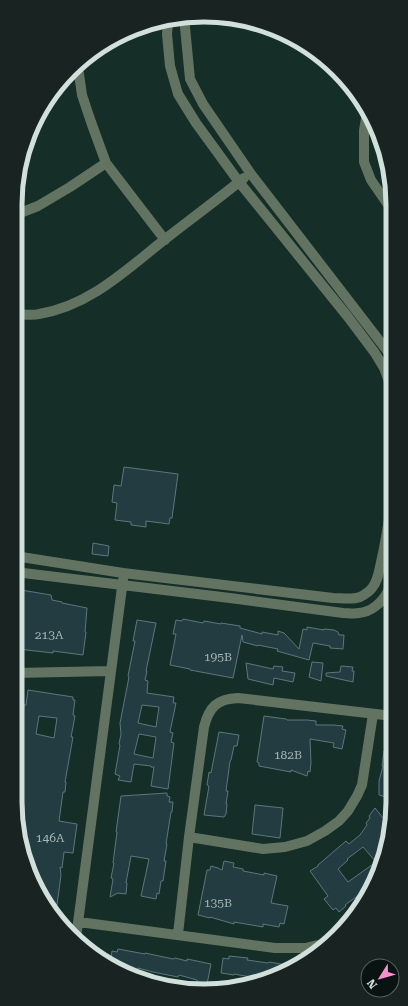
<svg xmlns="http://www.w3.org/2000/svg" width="408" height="1006" viewBox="0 0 408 1006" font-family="'Roboto Serif',serif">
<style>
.building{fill:#233c41;stroke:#5c777c;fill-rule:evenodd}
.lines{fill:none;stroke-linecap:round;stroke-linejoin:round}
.minor{stroke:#627461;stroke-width:10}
.labels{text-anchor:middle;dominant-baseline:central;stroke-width:3;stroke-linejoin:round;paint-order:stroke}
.number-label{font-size:12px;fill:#a6b7b5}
.rim{fill:none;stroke:#d2e0dc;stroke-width:5}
</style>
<rect width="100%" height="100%" fill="#152e28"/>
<path class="building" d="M124,467L178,474L172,518H170L169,524L146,521V527L131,525V522L115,520L117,503L112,502L114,485L121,486Z
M93,543L109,546L108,556L92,554Z
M21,590L51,595L52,600L62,602V603L87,608L85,632H86L83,655L53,651V653L18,649L20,644L15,642V598L20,600Z
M183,619L203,623L204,621L221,624V623L240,626V628L262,634V632L278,635V631L284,633L299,649L303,629L307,630V627L324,630V629L334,630L338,632L339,635H344L343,649L330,648V646L313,643L309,660L277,651L278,649L258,645V646L243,642L242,635L233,678L190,670V669L170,665L176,634H173L176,620L182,621Z
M137,620L156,623L146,671H147L145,680L148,681L147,693L174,697L173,703H176L170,732L173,733L171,742L174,743L168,789L151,786L154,767H151V766L134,764L131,782L118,780L120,776L115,774L120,745L119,744L121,734L120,723L129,677L128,676L135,641H133ZM142,705L159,707L156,727L138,723ZM139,734L156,737L153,758L134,754Z
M312,662L323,663L321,681L309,677Z
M246,663L273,669L274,666L283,667L282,671L295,673L293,682L274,678L273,685L248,679Z
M341,666L353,667L352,671H354L353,682L326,676V673L340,672Z
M28,690L73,697V700H75L73,715L75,716L71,737H73L65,782H66L65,792H63L59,821L77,824L73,853L64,852L62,868L60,867L61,875L57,905L49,904L25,863L18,821L21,803L15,802V773L20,745H19L21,732L19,731L21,718H23L24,705H26ZM39,716L57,718L54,738L36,734Z
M264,716L286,719L287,720H307L316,721V725H334L343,726L342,729L346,730L342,749L333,747L334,743L310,739L311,763L310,772L308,771L307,776L291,770V772L259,766V763L257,762Z
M219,732L239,735L237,746H234L231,760L230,761L226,791H228L226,804H227L226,814L224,817L204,815L209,786L207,785L209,772L211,773Z
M384,751L393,753V797L387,795L386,797L379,795V781L383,766H382Z
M167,793V796L170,797L169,802H173L172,812H171L166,844H167L164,861H166L163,881H161L159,894L157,893L156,899L141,896L149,859L131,856L126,883H127L126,894L118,893L110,897L113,879L111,878L114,863H113L117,832H116L121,796Z
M255,805L283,808L280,838L252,834Z
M375,808L383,818L391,811L383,863L369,888L364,893L363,892L345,905L346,906L339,912L336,908L333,910L324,899L328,896L310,871L318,866V865L346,841L349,844L360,835L367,825L366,823L370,818L369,816ZM363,847L376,862L348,882L338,869L348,860L347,859Z
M224,861L234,863L233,867L243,869V871L264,875V873L277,876L271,903L288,906L284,924L280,923L279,927L263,924V927L234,922V924L210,917V918L198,915L207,870H210L211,866L218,868L222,870Z
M118,949L145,954V953L173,959L175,958L187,961V959L211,964L207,984L197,982V980L179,975L178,977L153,972L138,968L137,970L119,968L110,965L112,951L117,952Z
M229,956L248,958L247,960L268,963L269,962L292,966L262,979L234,974V975L221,973L223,958L229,959Z"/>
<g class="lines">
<path class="minor" d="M184,17L190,79L203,104L251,174L392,357
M168,22L167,34L170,66L178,94L196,123L239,182L348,317L375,353L384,368L392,389
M78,67L82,95L91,122L106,163L165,240
M367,113L364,130V162L371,180L391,209
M15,215L38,206L70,187L106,163
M15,314C23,314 32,316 39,314C89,306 126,270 164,240C191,219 218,199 244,178
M15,556L123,573L333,598C341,598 352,600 360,597C364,595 369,592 372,588C378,581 379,571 381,562C386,541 389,520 392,498
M15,572L230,598L343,613C348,613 354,614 359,613C371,612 382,603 388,591C390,586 391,578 392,573
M15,673L111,671
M189,837L263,849L285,847L307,841L325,831L339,821L348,811L357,796L362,785L373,714
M79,922L275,948H305L326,943
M178,934L189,837L204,727C209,707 217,699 238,698L393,716
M76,938L123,580"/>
</g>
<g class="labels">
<g class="number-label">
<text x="49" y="635">213A</text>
<text x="218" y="657">195B</text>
<text x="288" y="755">182B</text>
<text x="50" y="838">146A</text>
<text x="218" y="903">135B</text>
</g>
</g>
<path d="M0 0H408V1006H0ZM204 22H204A182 182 0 0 1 386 204V802A182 182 0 0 1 204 984H204A182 182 0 0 1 22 802V204A182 182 0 0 1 204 22Z" fill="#192321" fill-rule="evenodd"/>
<path class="rim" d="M204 22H204A182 182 0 0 1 386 204V802A182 182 0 0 1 204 984H204A182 182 0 0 1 22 802V204A182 182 0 0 1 204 22Z"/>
<g transform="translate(380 978) rotate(233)"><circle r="19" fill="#091311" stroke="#596562"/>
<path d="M0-3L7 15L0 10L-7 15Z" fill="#f890cc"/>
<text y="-6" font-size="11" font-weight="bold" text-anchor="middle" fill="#d2e0dc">N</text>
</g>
</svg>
